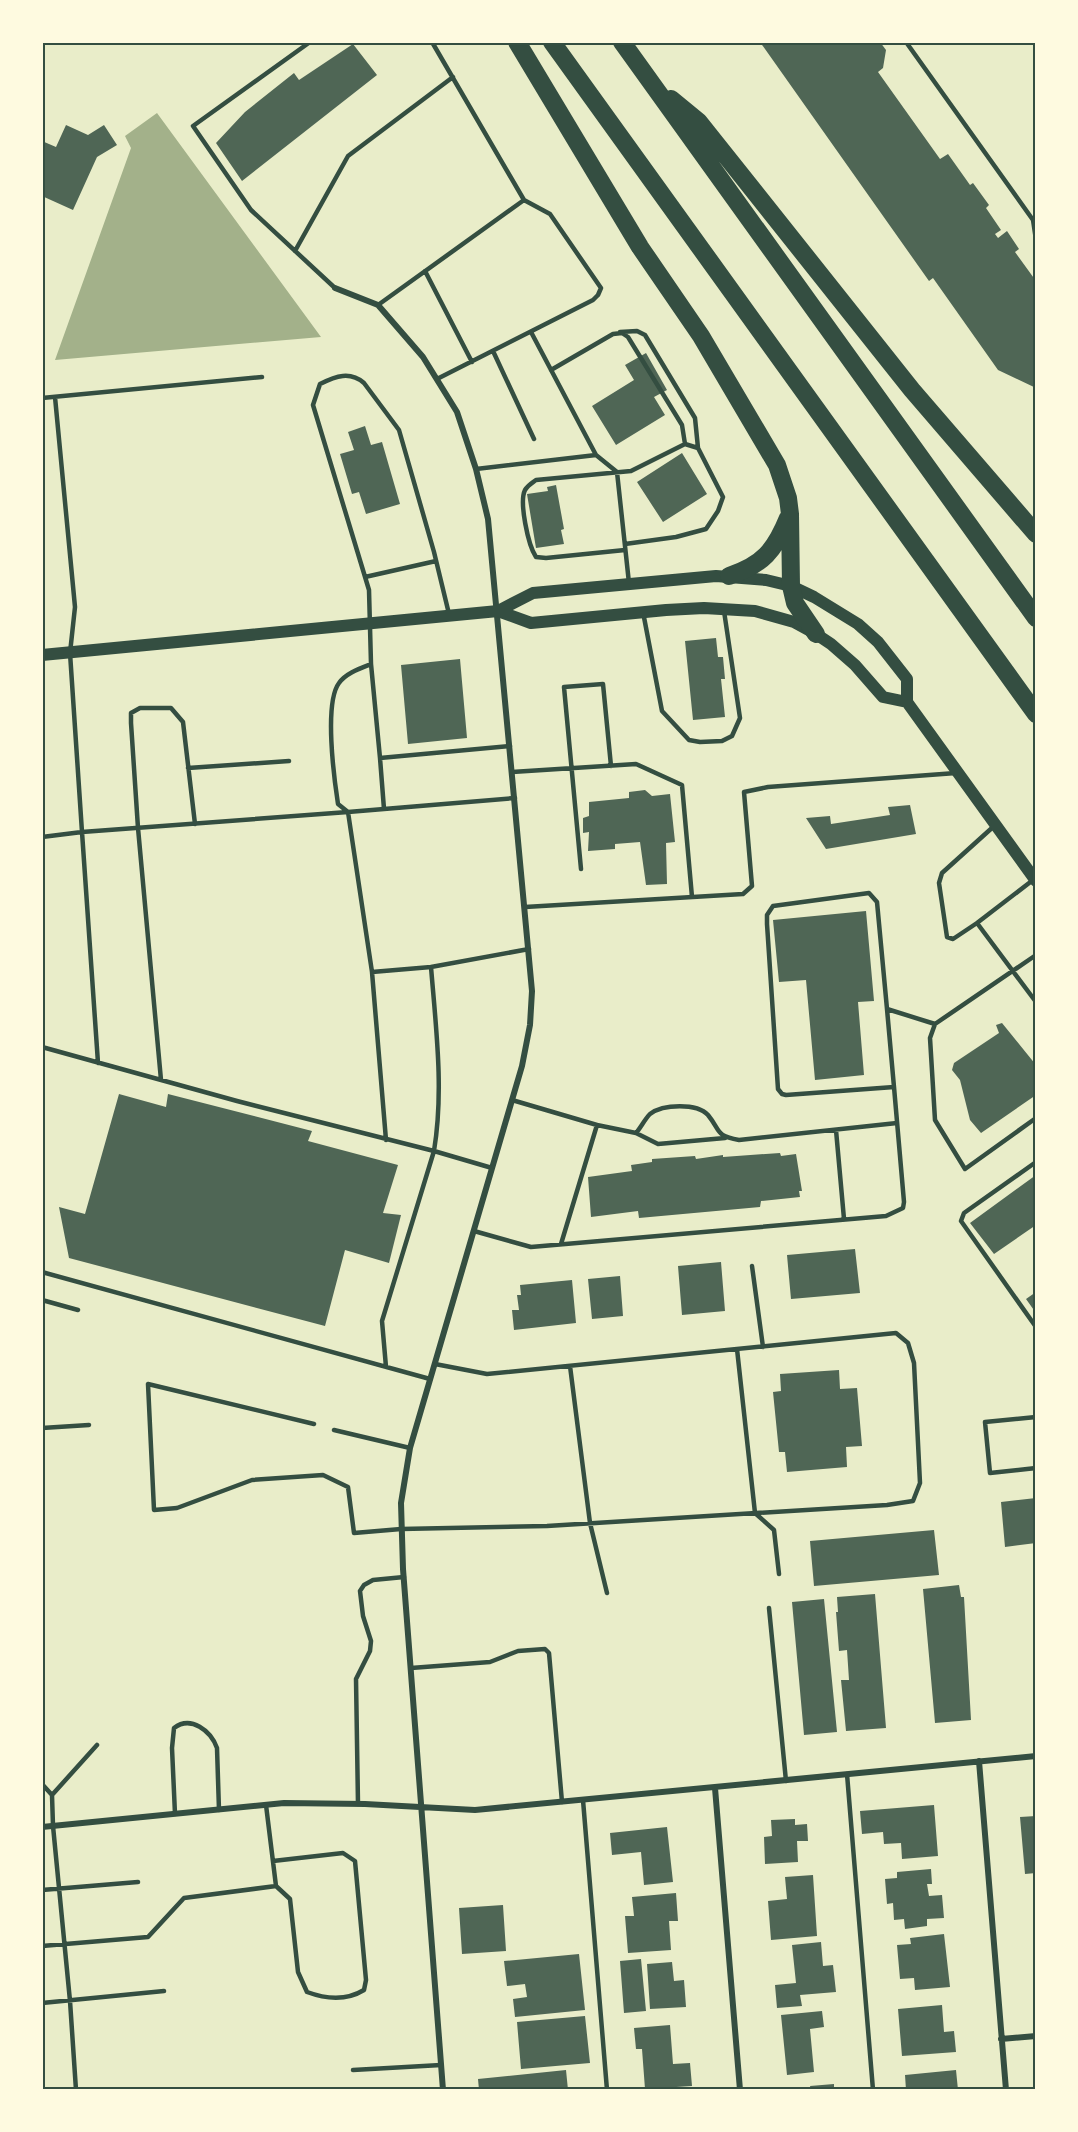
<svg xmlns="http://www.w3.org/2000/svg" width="1078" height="2132" viewBox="0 0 1078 2132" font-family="Quicksand,sans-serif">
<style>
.water{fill:#a3b18a}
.building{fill:#4f6655}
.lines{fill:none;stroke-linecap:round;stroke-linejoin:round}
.service{stroke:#344e41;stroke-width:4.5}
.minor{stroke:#344e41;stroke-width:6}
.secondary{stroke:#344e41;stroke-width:12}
.motorway{stroke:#344e41;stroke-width:18}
.neatline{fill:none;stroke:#344e41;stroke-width:2}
</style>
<rect width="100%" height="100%" fill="#e9edc9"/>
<path class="water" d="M157,113L321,337L55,360L131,148L125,136Z"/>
<path class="building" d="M760,42H880L886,50L883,68L878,72L940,159L948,154L970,185L973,183L989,205L986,208L1001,230L995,234L998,238L1007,231L1019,249L1015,252L1036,281V388L998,370L933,278L929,281Z
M353,44L377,75L242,181L216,143L245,112L294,73L299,80Z
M66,125L88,135L104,125L117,145L97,157L73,210L42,196V141L56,147Z
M646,353L667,390L654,397L665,415L616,445L592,406L634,380L625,365Z
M365,426L371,445L382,442L400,504L366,514L359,492L352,494L340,454L354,450L348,432Z
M682,453L707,494L663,522L637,482Z
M556,485L564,529L561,530L564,544L536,548L527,494L548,491L547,487Z
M716,638L718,657H723L725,679H721L725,717L693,720L685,641Z
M460,659L467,738L408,744L401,665Z
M645,790L652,796L670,794L675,842L666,843L667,884L646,885L640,842L615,844V849L588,851L589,832L583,833V818L589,816V802L629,798V792Z
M910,805L916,834L826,849L806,818L830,816L831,824L890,815L888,807Z
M866,911L874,1001L858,1002L864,1075L815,1080L806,980L779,982L773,920Z
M1002,1023L1036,1065V1095L981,1133L970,1120L960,1080L952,1070L954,1063L999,1033L996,1025Z
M119,1094L166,1107L168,1094L312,1131L308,1141L398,1165L383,1213L401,1215L389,1263L345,1250L325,1326L69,1258L59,1207L85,1214Z
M780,1153L781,1156L796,1154L802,1191H799L800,1197L761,1201L760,1207L639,1218L638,1211L591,1217L588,1177L632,1171L631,1165L652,1162V1159L695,1156L696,1159L723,1155V1157Z
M1036,1175V1225L994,1254L970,1223Z
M855,1249L860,1293L791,1299L787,1255Z
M721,1262L725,1311L682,1315L678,1266Z
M620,1276L623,1316L592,1319L588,1279Z
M572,1280L576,1323L514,1330L512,1310H519L517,1295H521L520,1285Z
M1036,1292V1313L1026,1299Z
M839,1370L840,1389L857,1388L862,1446L846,1447L847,1467L787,1472L785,1452H779L773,1392L781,1391L780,1374Z
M1036,1498V1543L1005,1547L1001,1502Z
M934,1530L939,1575L814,1586L810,1541Z
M959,1585L961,1597H964L971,1720L935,1723L923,1589Z
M875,1594L886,1728L846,1731L841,1680H849L847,1650L839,1651L836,1612H838L837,1597Z
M824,1599L837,1732L804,1735L792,1602Z
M934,1805L938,1856L902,1859L901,1843L884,1844L883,1832L862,1834L860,1811Z
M1036,1816V1873L1025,1874L1020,1817Z
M795,1819V1825L807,1824L808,1841H797L798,1862L765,1864L764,1837L772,1836L771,1820Z
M667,1827L673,1882L644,1885L641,1852L612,1855L610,1833Z
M931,1869L932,1884H927L929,1896L942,1895L944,1918L927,1919V1926L905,1929L904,1919L894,1920L893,1903L887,1904L885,1879L897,1878V1872Z
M813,1875L817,1936L771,1940L768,1901L787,1899L785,1877Z
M676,1893L678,1921H669L671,1950L628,1953L625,1916H634L632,1897Z
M503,1905L506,1951L462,1954L459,1908Z
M944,1934L950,1987L915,1990L914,1978L900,1979L897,1945L911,1944L910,1938Z
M821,1942L823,1966L833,1965L836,1992L800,1995L802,2006L777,2008L775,1985L796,1983L792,1945Z
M579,1954L585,2010L515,2017L513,1999L527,1997L525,1984L507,1986L504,1961Z
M641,1959L646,2011L624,2013L620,1961Z
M672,1962L674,1981L684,1980L686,2007L650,2009L647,1964Z
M942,2005L944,2032L954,2031L956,2052L902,2056L898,2009Z
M822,2011L824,2027L810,2029L814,2072L787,2075L781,2015Z
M585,2016L590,2063L521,2069L517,2022Z
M670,2025L673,2064L690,2063L692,2086L645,2089L642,2049H636L634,2028Z
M566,2070L568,2090H479L478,2079Z
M956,2070L958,2090H906L905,2075Z
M834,2084V2090H811L810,2086Z"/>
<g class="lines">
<path class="service" d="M310,42L193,126L251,210L335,288
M906,42L1033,220L1036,240
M295,251L348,156L453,77
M425,271L472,362
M378,305L524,200L432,42
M531,332L596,455
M620,332L637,331L645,335L695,418L698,448
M493,351L534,439
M551,370L613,334L622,333L628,337L682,425L685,444
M437,379L593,300L598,295L601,288L550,214L524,200
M42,398L262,377
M476,469L596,455L617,472L629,583
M625,544L676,537L706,529L718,511L723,497L698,448L685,444L631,471L536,480C532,483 528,485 525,490C519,502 528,545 536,557L546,558L625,550
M365,577L436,561
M643,612L662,711L689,740L700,742L722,741L732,736L740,718L724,611
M380,758L371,664L369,590L313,405L320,384C336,376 350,371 364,383L399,430L434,552L449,614
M188,768L289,761
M512,772L636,764L682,785L692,897
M384,809L380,758L510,746
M348,812L338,804C334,778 324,703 339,683C346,673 361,668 371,664
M42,837L82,832L70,653L75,607L55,397
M581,869L564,687L603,684L611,766
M1033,880L977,923L1036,1002
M525,907L743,894L752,886L744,792L768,787L956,773
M977,923L953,939L947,937L939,883L942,873L993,827
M1036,955L935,1024L930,1038L935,1120L965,1169L1036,1118
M431,967L529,949
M372,972L386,1140
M887,1009L894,1087
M42,1047L237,1101L434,1151C444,1091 436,1028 431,967L372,972L348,812L515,798
M98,1063L82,832L348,812
M161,1080L138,828L131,723V713L140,708H171L183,722L195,824
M512,1100L597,1125L561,1244
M597,1125L636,1133C641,1127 645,1119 650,1114C663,1104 697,1103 708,1115C721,1131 715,1136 739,1140L897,1123
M836,1130L844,1219
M636,1133L658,1144L725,1138
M1036,1162L964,1213L961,1221L1036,1327
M474,1231L531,1247L886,1216L903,1208L904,1202L894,1087L786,1095L782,1094L778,1089L767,924V915L773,906L869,893L877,902L887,1009L935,1024
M752,1266L763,1347
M42,1272L430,1379
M42,1300L78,1310
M737,1349L755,1513L774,1530L779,1574
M570,1366L590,1523L607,1593
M386,1367L382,1321L434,1151L492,1168
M1036,1417L985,1422L990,1473L1036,1468
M314,1424L148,1384L154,1510L177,1508L252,1480L323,1475L348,1487L354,1533L401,1529L547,1526L887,1505L913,1501L920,1483L914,1363L908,1343L896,1333L487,1374L435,1364
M42,1428L89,1425
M334,1430L410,1448
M769,1608L786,1781
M411,1668L490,1662L518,1651L545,1649L549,1653L562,1802
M847,1774L873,2090
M42,1784L52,1795L53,1826L70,2001L76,2090
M52,1795L97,1745
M583,1800L607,2090
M358,1804L356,1679L370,1651L371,1641L363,1616L360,1591L364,1585L373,1580L404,1577
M175,1814L172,1748L174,1728C191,1715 211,1731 217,1748L219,1810
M273,1861L343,1853L355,1861L366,1980L364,1990C346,2001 326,1999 307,1992L298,1972L290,1899L276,1886
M42,1890L138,1882
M42,1946L148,1937L184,1898L276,1886L266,1805
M42,2003L164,1991
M353,2070L441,2065"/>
<path class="minor" d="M335,288L378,305L423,357L457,412L476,469L488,519L532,991L530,1025L522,1066L410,1448L401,1503L403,1569L443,2090
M979,1761L1006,2090
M715,1788L740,2090
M42,1827L284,1803L365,1804L475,1810L1036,1756
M1001,2039L1036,2036"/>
<path class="secondary" d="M498,611L531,623L666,610L704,608L755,611L794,622L816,634L831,644L855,665L883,697L907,702
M42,655L498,611L533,593L716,576L766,580L791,586L814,597L858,624L878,642L907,679V702L1036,881"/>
<path class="motorway" d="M517,42L640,247L701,336L777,465L788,498L790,514L791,586L795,603L816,634
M552,42L1036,714
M622,42L1036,618
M671,99L699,122L912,390L1036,534
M729,576C763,565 775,550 788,518"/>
</g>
<rect width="1078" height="2132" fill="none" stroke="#fefae0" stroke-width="87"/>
<rect x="44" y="44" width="990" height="2044" class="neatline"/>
</svg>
